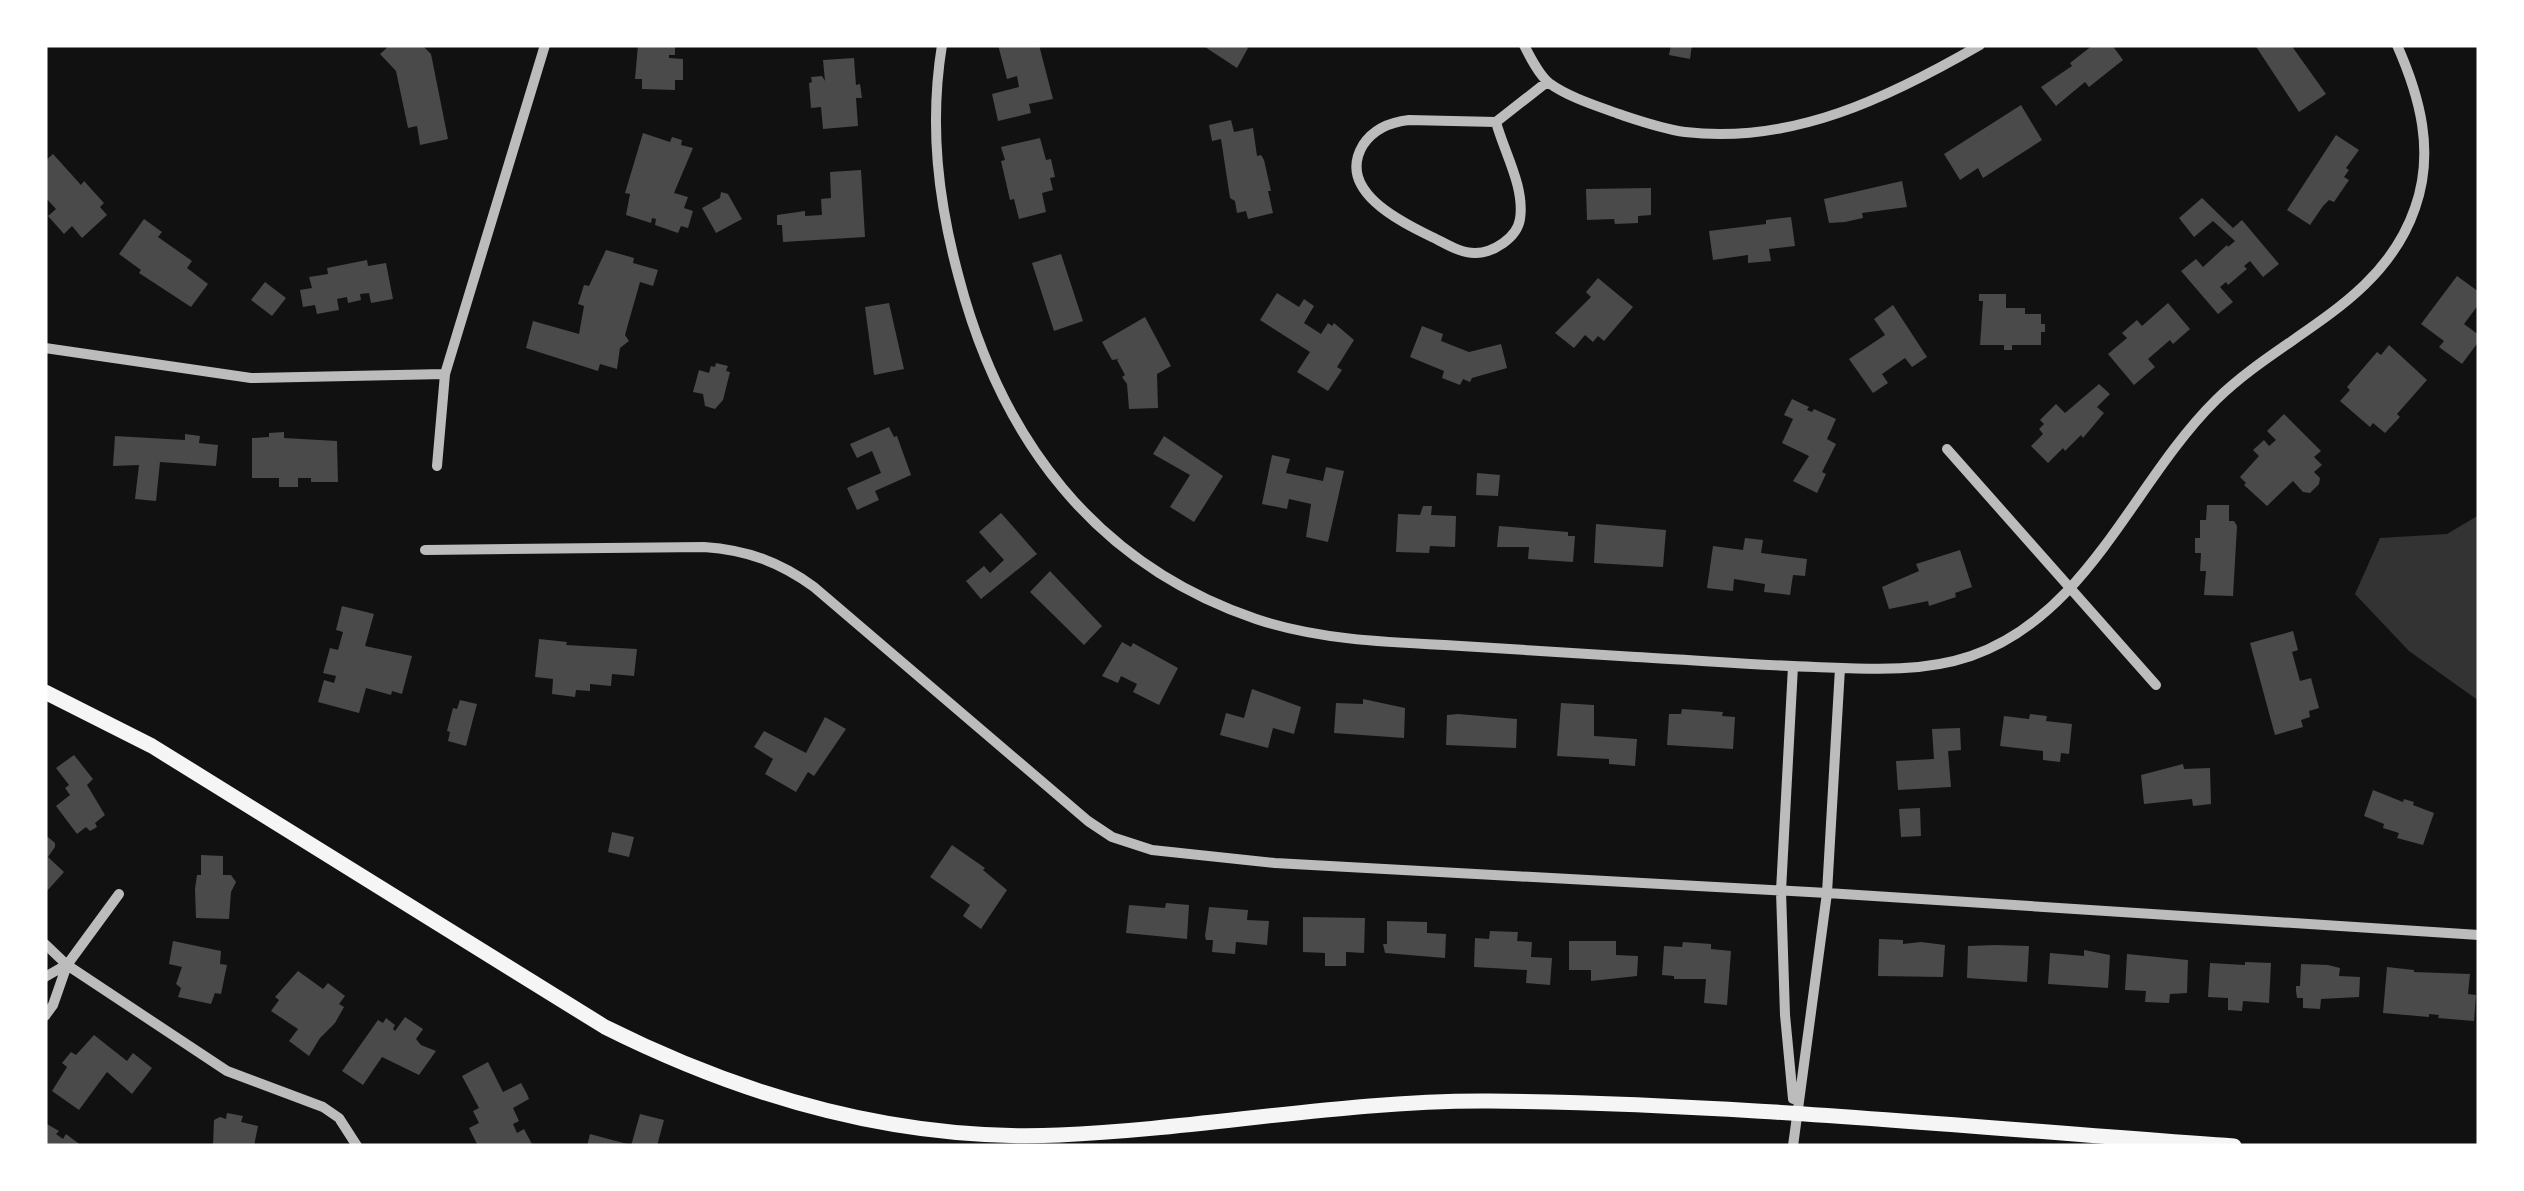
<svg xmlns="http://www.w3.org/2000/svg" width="2524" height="1191" viewBox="0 0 2524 1191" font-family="'Work Sans',sans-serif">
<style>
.water{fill:#333}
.building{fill:#4a4a4a}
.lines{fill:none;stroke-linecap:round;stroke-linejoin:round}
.minor{stroke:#bcbcbc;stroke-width:10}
.secondary{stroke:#f5f5f5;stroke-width:15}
</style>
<rect width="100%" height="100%" fill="#111"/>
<path class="water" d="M2479,515V701L2409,651L2355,594L2380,538L2447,534Z"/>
<path class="building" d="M390,45H422L431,54L448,139L420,145L417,126L408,128L396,71L380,54Z
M638,45H675V55H669V58L683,59V80H675V90L642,89V79H635Z
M998,45H1039L1053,99L1029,104L1031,113L998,121L992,94L1019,87L1017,76L1007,79Z
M1202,45H1243L1248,48L1237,68Z
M1671,45H1692L1690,59L1669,55Z
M2093,45H2112L2123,60L2089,87L2085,82L2056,106L2041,87L2072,66L2070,63Z
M2255,45H2291L2326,94L2299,112Z
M854,58L856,85L860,84L862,98H856L858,126L823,129L821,107L811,108L809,83L812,82L811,77L822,76L825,81L823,60Z
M2021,105L2042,140L1983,178L1978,168L1960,180L1944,154Z
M1231,120L1234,132L1253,128L1257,156L1261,155L1264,160L1271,191H1268L1273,213L1248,219L1246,211L1237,213L1235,201L1230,198L1221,139L1212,141L1209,125Z
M643,133L670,142L672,137L682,140L681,145L693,148L674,193L688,197L684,208L693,211L688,228L681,226L678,233L655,225L656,219L652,218L651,223L626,215L630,194L625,193Z
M2336,135L2359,150L2346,168L2349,170L2344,177L2349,180L2334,202L2329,200L2323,206L2310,225L2287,210Z
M1040,138L1046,160L1051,159L1055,177L1050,178L1053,190L1042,193L1046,212L1019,219L1014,199L1010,200L1001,161L1005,160L1001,147Z
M53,154L81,185L84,181L104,203L100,207L107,215L82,238L72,226L64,234L48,216L56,209L45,197V161Z
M861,170L865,237L783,242L782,225H777V215L805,211V216L822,215L821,199L831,198L830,172Z
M1902,181L1907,207L1862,213L1863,218L1845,222L1829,223L1824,199Z
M1651,188V215L1638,216V223L1615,224L1614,219L1587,220L1586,189Z
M721,192L728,194L742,219L716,233L702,208L720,198Z
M2202,198L2233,228L2242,220L2279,264L2263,277L2250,261L2244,266L2247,269L2228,285L2226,282L2220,287L2233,302L2218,314L2181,271L2196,259L2203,267L2227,245L2228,247L2235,241L2213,221L2194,237L2179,218Z
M1791,217L1795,246L1769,249L1771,261L1748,263V255L1713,260L1709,231L1766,224V220Z
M144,219L162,232L158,237L192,261L187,268L208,284L191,307L139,273L141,270L119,254Z
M606,250L634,258L633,263L658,270L653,286L640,282L625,335L629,341L620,348L617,369L600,364L598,371L526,348L533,321L579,334L584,306L578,304L584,285L589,286Z
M1061,254L1083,321L1054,331L1032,263Z
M367,260L368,266L386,263L393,299L371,303L369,293L360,294L361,300L348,303L347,297L337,299L339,310L317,314L315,305L303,307L300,290L312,288L309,277L328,274L327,268Z
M2457,276L2479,292V304L2464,324L2479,335V341L2462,364L2439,347L2444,341L2421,324Z
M1598,278L1633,307L1604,341L1598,336L1593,342L1585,335L1574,348L1555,333L1591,297L1586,292Z
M265,282L286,298L272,316L251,300Z
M1277,293L1299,307L1304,299L1314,306L1304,323L1321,334L1328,323L1332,326L1334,323L1354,340L1337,367L1342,370L1328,391L1297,372L1310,352L1260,320Z
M1979,294H2006V308H2025V314H2041V324H2045V332H2041V345H2012V350H2004V345H1980L1983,301H1979Z
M889,303L904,369L874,375L865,307Z
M2168,303L2190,329L2173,344L2170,340L2148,359L2155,367L2134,385L2108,354L2127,338L2122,333L2137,320L2142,326Z
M1893,305L1927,357L1912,367L1905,358L1882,374L1888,383L1873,393L1849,359L1885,335L1874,319Z
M1145,317L1171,366L1157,374L1158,408L1129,409L1127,384L1122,377L1125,375L1117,360L1119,359L1112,360L1102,342Z
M1422,326L1443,334L1441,341L1469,352L1501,344L1507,368L1472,378L1470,382L1463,379L1460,385L1442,378L1444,371L1410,357Z
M2389,345L2427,380L2397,414L2400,417L2385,433L2373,423L2370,427L2340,401L2350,390L2347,387L2377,352L2381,355Z
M716,363L728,366L726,371L730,372L723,400L715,409L705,406L703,394L693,392L699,370L709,373L711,366L715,367Z
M2099,384L2110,394L2097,407L2104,413L2083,438L2081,435L2065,451L2063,448L2048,463L2031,446L2043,434L2039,429L2044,424L2040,420L2056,404L2065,413Z
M1792,399L1809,407L1807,410L1812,412L1814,409L1836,419L1827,439L1836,444L1822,472L1826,474L1817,493L1793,481L1809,456L1782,443L1793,419L1784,415Z
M2284,414L2321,451L2314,457L2322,465L2314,472L2320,478L2319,484L2310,493L2303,492L2293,481L2267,506L2244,485L2246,483L2240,477L2259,456L2253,450L2264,440L2269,446L2276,440L2267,431Z
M889,427L894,437L897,436L911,475L875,491L879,500L857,510L847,488L881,473L872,451L857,458L850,444Z
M284,432V438L337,441L338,482H311V478H298V487H279V478H252V438L269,437V433Z
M185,434L200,436L199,443L218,445L216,466L160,462L156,501L135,499L139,465L113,466L115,436L185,440Z
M1164,436L1223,476L1194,522L1170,507L1190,475L1153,454Z
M1272,455L1290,459L1286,473L1323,481L1326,467L1344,471L1328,542L1306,537L1311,504L1289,499L1287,509L1262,504Z
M1477,473L1500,475L1498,496L1476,495Z
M2207,505H2229V521H2234L2237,526L2233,596L2204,595L2206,571H2200L2201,553H2195V538H2200V520H2206Z
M1423,506H1432L1431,515L1456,516L1455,547L1430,546L1429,553L1396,552L1398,514L1420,515Z
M1001,513L1037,554L981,599L966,581L984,566L990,573L1004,560L979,532Z
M1596,524L1666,530L1663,567L1594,563Z
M1499,526L1568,532V536H1575L1573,562L1528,559L1529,547H1497Z
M1745,538L1763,540L1761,553L1807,559L1805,576L1793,575L1790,595L1764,592L1765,584L1734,579L1733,591L1707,588L1713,546L1743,550Z
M1960,550L1972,587L1955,593L1956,597L1929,606L1928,601L1889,609L1882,587L1919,571L1916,564Z
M1050,571L1102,626L1084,645L1030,592Z
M342,606L374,614L365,646L412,656L402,694L392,691L391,695L366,688L359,713L318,702L324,680L334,683L336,676L323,673L330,648L338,650L343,632L336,630Z
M2293,631L2298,650L2292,652L2300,681L2311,678L2319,708L2309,711L2310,717L2301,720L2303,727L2275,735L2250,643Z
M539,639L567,642L566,645L637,649L634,676L612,674L611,686L590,684V691L576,690L575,697L552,694L553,679L535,677Z
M1122,642L1131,647L1133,643L1178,668L1159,705L1133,692L1137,684L1121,676L1118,683L1102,676Z
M1252,689L1301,707L1294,734L1273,728L1268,748L1220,735L1226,713L1244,718Z
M1363,699L1405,708L1404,738L1334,733L1336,703L1363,704Z
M460,700L477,704L466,746L448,741L450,732L447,731L453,708L457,709Z
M1561,703L1594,705V736L1637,739L1635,766L1609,764V759L1557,756Z
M1682,709L1723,712L1722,716L1735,717L1733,749L1667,745L1669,714H1681Z
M1458,714L1517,719L1516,748L1446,745L1447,715Z
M2030,714L2047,716L2046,721L2072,724L2069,754L2061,753L2060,762L2043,760V751L2000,746L2004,716L2029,719Z
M825,717L846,729L814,776L808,772L796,792L765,774L773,759L754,747L764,731L806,753Z
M1960,728L1961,750L1948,751L1951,787L1898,790L1896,761L1934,759L1932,729Z
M74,755L93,779L87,785L105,815L95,823L97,827L90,831L86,827L77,834L56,806L70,795L65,788L69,785L56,768Z
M2183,764L2184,769L2210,768L2211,804L2193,806L2192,799L2144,804L2141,775Z
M2373,790L2403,802L2404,799L2414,802L2413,805L2434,813L2423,845L2397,838L2399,833L2383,828L2384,824L2364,816Z
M1920,808L1921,836L1901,837L1899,809Z
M612,832L634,837L629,857L608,852Z
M48,837L55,843V847L48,857L64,872L47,891L45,838Z
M952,845L985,868L983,870L1007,890L981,929L963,916L970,905L930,877Z
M201,855L223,856V875H231L236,882L231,892L229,919L196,918L195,889L197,875H201Z
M1166,903L1189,905L1187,939L1126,933L1129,905L1165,908Z
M1209,907L1248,910L1247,920L1269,921L1267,945L1236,942L1235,954L1212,952L1213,940H1206L1205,936Z
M1303,917L1365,918L1364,953L1346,952V966H1325V953L1303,952Z
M1387,921L1427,922V933L1446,934L1445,958L1385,953L1383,944H1387Z
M1490,931L1518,932L1517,941L1532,942L1531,957L1552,958L1550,985L1526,983L1527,970L1474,967L1475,938L1489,939Z
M1879,939L1903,940V944L1921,942L1945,945L1943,977L1878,976Z
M173,941L221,951L220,964L227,965L221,994L215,993L211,1004L178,997L181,988L176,984L182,967L169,964Z
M1569,941H1616V955L1638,956L1637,976L1591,981V970H1569Z
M1683,942L1711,944V949L1731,951L1727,1005L1704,1003L1706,979H1674V976L1662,975L1664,946L1682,947Z
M1995,945L2029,946L2027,982L1967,978L1968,946Z
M2084,950L2110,955L2108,988L2048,984L2050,953L2084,956Z
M2127,954L2188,960L2187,993L2170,994L2169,1003L2145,1002L2146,991L2125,990Z
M2245,962L2271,963L2269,1003L2243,1001L2242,1011L2228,1010V998L2208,997L2210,963L2245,965Z
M2301,964L2328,965L2340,968L2339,976L2360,977L2359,997L2321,999L2320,1009L2303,1008V998H2297L2296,991V986H2300Z
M2387,967L2414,970V972L2470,974L2468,994L2476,995L2474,1021L2438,1018L2439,1015L2429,1014V1017L2383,1013Z
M298,971L323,989L328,983L345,996L339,1004L344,1007L335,1023L320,1038L309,1056L289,1041L298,1029L271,1011L279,1000L275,997Z
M405,1017L423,1029L416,1039L421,1045L436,1051L419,1075L382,1057L363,1085L342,1071L378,1020L383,1023L386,1018L395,1025L393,1029L395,1031Z
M94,1035L127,1061L133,1053L152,1068L132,1094L107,1072L79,1110L52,1091L67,1067L62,1063L71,1052L76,1055Z
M488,1062L503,1092L521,1083L527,1094L529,1099L513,1108L519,1121L513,1124L517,1133L524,1129L533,1146H478L469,1128L479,1123L473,1111L479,1108L462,1076Z
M227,1113L243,1116L241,1122L258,1126L254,1146H213L214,1120L220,1117L226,1119Z
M640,1114L664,1120L657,1146H631Z
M45,1123L59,1131L56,1134L63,1139L66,1134L82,1146H45Z
M590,1134L631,1145L630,1146H587Z"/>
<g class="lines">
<path class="minor" d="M942,45C929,125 938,201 959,278C1001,438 1094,564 1256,619C1316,639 1381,642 1445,645C1508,649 1572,653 1636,657C1695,660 1755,665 1815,667C1867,669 1921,673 1971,656C2089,615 2133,482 2216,400C2283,334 2382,304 2415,208C2435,152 2420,97 2397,45
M1524,45C1530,57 1539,75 1549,83C1568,97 1597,106 1619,114C1640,121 1663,129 1685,132C1792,145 1890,97 1980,45
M1409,120L1496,122C1504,152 1525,187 1520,219C1517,238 1493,253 1475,253C1459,253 1445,243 1432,237C1399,221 1336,190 1363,145C1374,128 1391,122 1409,120Z
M1496,122L1547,82
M45,348L251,378L445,374
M1947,449L2156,685
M437,466L445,374L545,45
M425,550L704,547C747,550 780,562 814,587L1088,821L1112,837L1152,850L1275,863L1827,893L2479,935
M1793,666L1781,891L1785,1015L1793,1099
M45,944L67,965L227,1071L323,1107L339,1118L357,1146
M45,977L66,965
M45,1016L53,1005L67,965L119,894
M1793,1146L1827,893L1840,668"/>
<path class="secondary" d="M45,692L152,746L605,1027C747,1098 898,1142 1059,1135C1202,1129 1345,1100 1489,1101C1737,1103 1986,1129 2234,1146"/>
</g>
<rect width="2524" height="1191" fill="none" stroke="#ffffff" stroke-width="95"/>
</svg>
